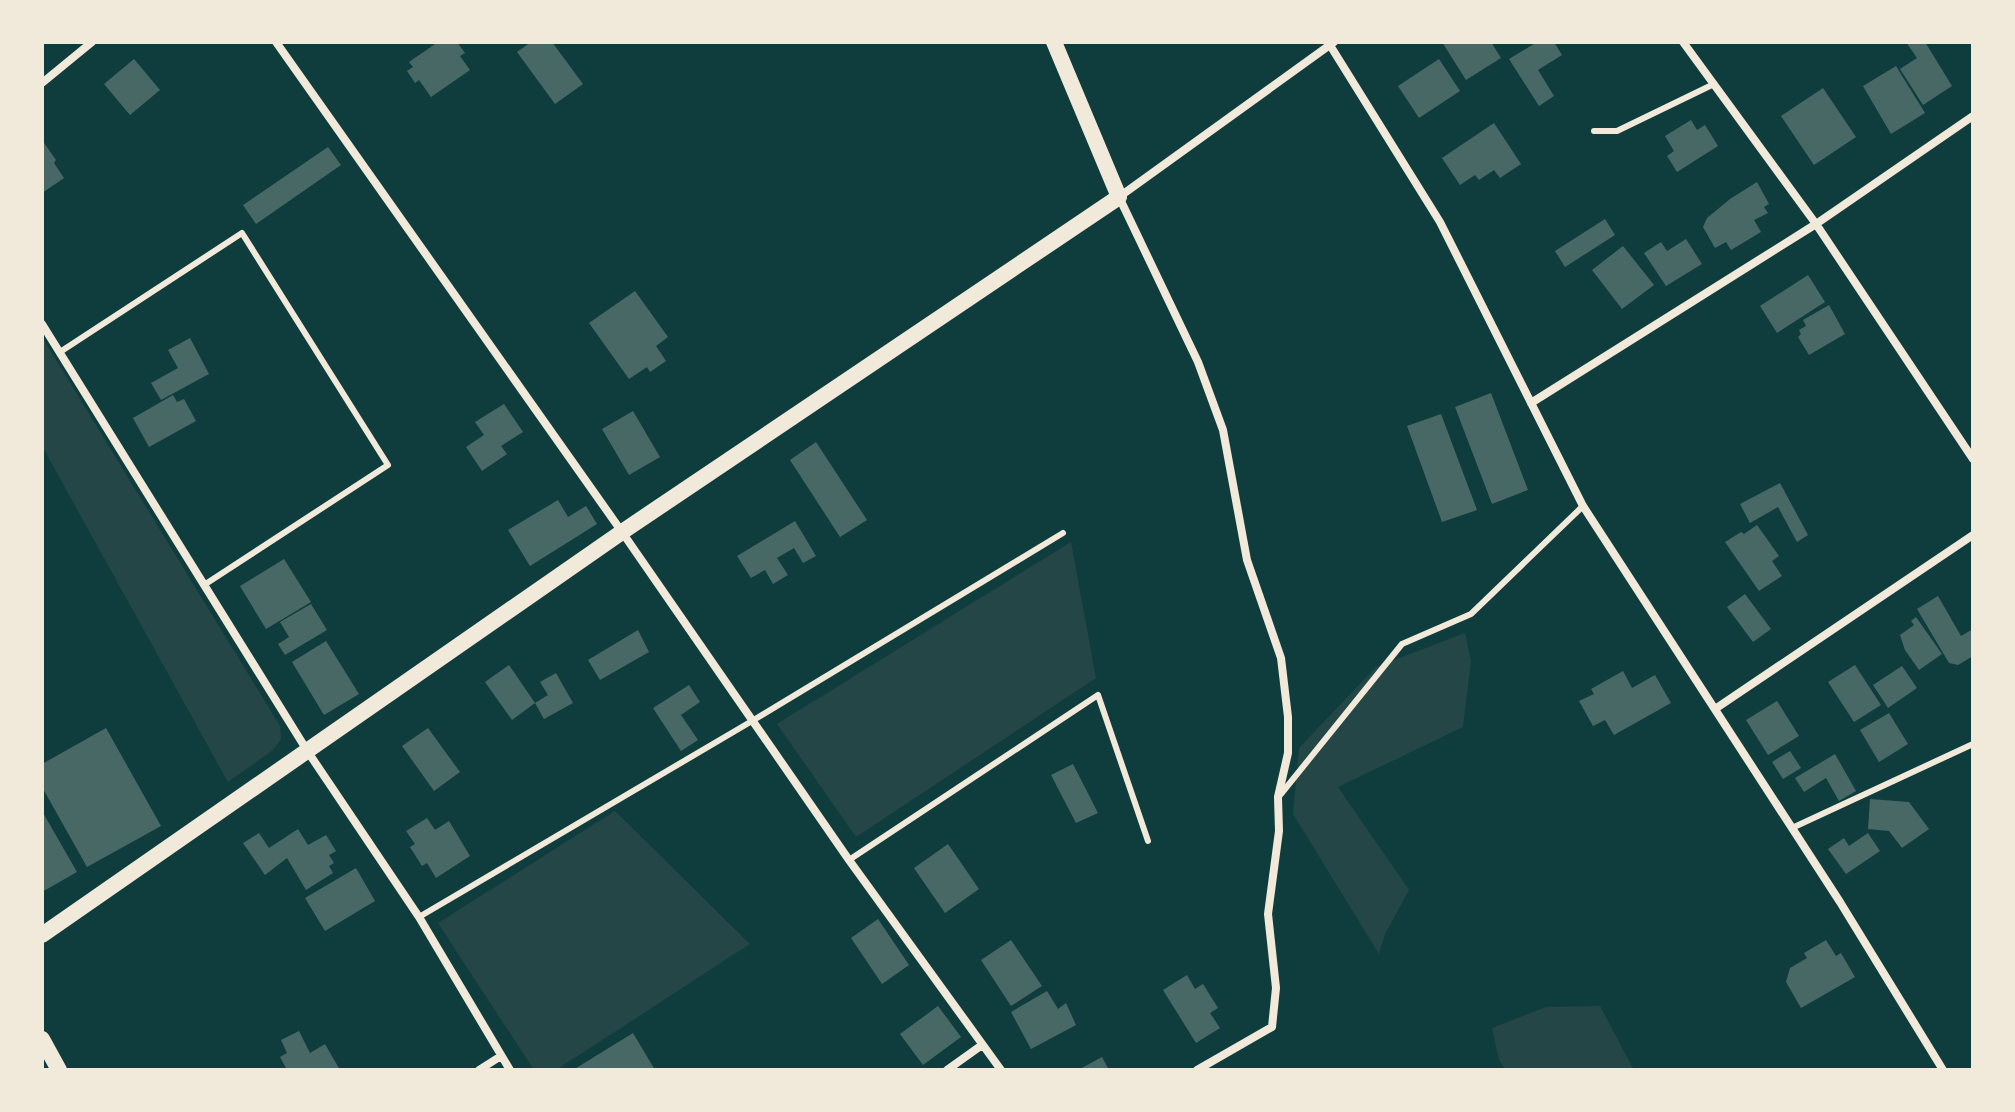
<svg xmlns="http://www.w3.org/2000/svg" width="2015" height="1112" viewBox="0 0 2015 1112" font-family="Ubuntu,sans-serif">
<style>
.green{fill:#244646}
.building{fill:#486865}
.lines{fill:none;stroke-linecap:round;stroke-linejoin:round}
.service{stroke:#f1e9da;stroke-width:6}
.minor{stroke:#f1e9da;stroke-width:8}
.secondary{stroke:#f1e9da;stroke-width:16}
</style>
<rect width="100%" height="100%" fill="#0f3d3e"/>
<path class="green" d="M42,337L280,726L281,739L273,750L228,782L42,446Z
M1071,542L1096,678L856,837L777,724Z
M1465,633L1471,661L1463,727L1338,787L1409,890L1385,934L1379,954L1293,814L1299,748L1376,667Z
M615,811L750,944L556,1070H534L438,923Z
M1600,1006L1634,1070H1506L1499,1060L1492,1028L1546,1007Z"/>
<path class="building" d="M438,42H457L465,53L460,56L470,70L431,97L419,80L415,83L407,71L413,67L409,62Z
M531,42H552L583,84L555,104L517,52Z
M1442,42H1491L1501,58L1466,80Z
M1537,42H1554L1562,55L1538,70L1554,96L1539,106L1509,59Z
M1906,42H1925L1952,86L1923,105L1900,69L1917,58Z
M134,59L160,90L130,115L104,84Z
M1439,59L1460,91L1419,118L1398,86Z
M1896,66L1925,113L1891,134L1863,86Z
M1823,88L1856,137L1814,165L1781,116Z
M1691,120L1697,130L1705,125L1718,146L1677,172L1667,156L1674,151L1665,136Z
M1494,123L1521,164L1500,178L1494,170L1479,180L1475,175L1460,185L1442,158Z
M42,140L56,160L54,163L64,178L42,193Z
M328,147L341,165L256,224L243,205Z
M1757,182L1769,204L1764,207L1768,213L1754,220L1761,232L1731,250L1726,242L1715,248L1703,227L1707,218L1730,199Z
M1605,219L1615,235L1565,267L1555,251Z
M1686,239L1702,264L1666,286L1644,253L1661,242L1667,251Z
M1623,246L1654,285L1622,309L1592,270Z
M1808,275L1825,302L1777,333L1760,306Z
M635,291L668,337L656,346L666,361L650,372L647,367L629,379L589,323Z
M1829,305L1845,334L1809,355L1798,337L1801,334L1799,330L1806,326L1803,320Z
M190,338L209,374L161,400L151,383L178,368L168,350Z
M1491,393L1528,490L1492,504L1455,407Z
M173,395L177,402L184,399L196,421L149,447L133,418Z
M504,404L523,432L501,446L507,454L482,471L466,447L484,435L475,422Z
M633,411L660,457L629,475L602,429Z
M1441,414L1477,510L1442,522L1407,426Z
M816,442L867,520L840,537L790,460Z
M1780,483L1808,535L1797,542L1778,507L1750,523L1740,504Z
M558,500L568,517L586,506L597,524L530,566L508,530Z
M795,521L816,556L803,563L794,548L777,558L788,575L773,584L765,570L751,578L737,556Z
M1757,525L1779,556L1772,561L1782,576L1759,591L1725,542L1741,532L1744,534Z
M284,559L311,602L266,629L240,586Z
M1745,594L1771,629L1753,642L1727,607Z
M1938,596L1961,636L1973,629V656L1958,665L1949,663L1917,609Z
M311,604L327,630L285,655L278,644L289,637L280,622Z
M1916,617L1942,654L1919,670L1905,650L1900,635L1914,625L1911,621Z
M638,630L649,652L600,680L588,660Z
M326,641L359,694L324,715L292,662Z
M509,665L535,703L512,720L485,682Z
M1855,665L1881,705L1854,722L1828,682Z
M1902,666L1917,688L1888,708L1873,685Z
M1623,671L1632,688L1655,675L1671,703L1614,735L1605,720L1593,726L1579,701L1594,694L1591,689Z
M556,673L573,703L544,719L535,703L548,695L540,682Z
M689,685L700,702L681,715L698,740L681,751L653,708Z
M1777,701L1799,736L1768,755L1746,720Z
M1889,713L1908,744L1879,762L1860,730Z
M106,728L161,826L87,867L42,787V764Z
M428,728L460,772L434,791L402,746Z
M1790,751L1801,768L1783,779L1772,762Z
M1835,754L1856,791L1839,801L1826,778L1804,792L1795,778Z
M1073,764L1098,813L1076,823L1051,775Z
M1870,799L1909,802L1929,829L1902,848L1889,831L1868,829Z
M42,811L77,872L42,892Z
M427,818L435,830L449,821L470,856L436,878L427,863L422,866L410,847L415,844L406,831Z
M298,829L308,845L326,835L336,851L329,855L334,863L329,866L333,873L306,890L287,858L265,875L243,843L259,833L269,848Z
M1868,833L1880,851L1846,874L1828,849L1844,838L1849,846Z
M948,844L979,889L945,913L914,868Z
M356,868L375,901L325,931L305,898Z
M878,919L909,965L882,984L851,938Z
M1011,940L1042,986L1011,1006L981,960Z
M1826,940L1836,956L1841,953L1855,977L1801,1008L1786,982L1790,968L1807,958L1804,953Z
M1187,975L1195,989L1203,984L1218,1008L1210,1013L1220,1028L1196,1043L1163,990Z
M1047,991L1058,1009L1066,1003L1076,1025L1031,1049L1011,1012Z
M938,1006L961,1037L923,1065L900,1034Z
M299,1031L310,1053L325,1044L340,1070H287L280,1057L287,1053L281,1040Z
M633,1033L655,1070H573Z
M1102,1057L1109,1070H1078Z"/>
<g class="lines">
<path class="service" d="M1594,131H1617L1714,84
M60,352L242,233L388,465L204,585
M1281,794L1402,644L1471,614L1583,506
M1792,828L1973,744
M849,860L1098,695L1148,841
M419,917L752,721L1063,533"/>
<path class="minor" d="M276,42L622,532L849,860L1001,1070
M1328,42L1440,222L1583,506L1840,902L1943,1070
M1683,42L1816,224L1973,459
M42,83L92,42
M42,324L308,752L419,917L510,1070
M1531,403L1816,224L1973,116
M1715,709L1973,535
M479,1070L501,1056
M947,1070L982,1045
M1197,1070L1272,1027L1276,988L1268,914L1279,831L1278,797L1288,753V717L1281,658L1247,560L1223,430L1198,362L1119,197L1334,42"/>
<path class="secondary" d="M42,935L622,532L1119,197L1054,42
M42,1039L59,1070"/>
</g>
<rect width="2015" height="1112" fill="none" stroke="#f1e9da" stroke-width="88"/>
</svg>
